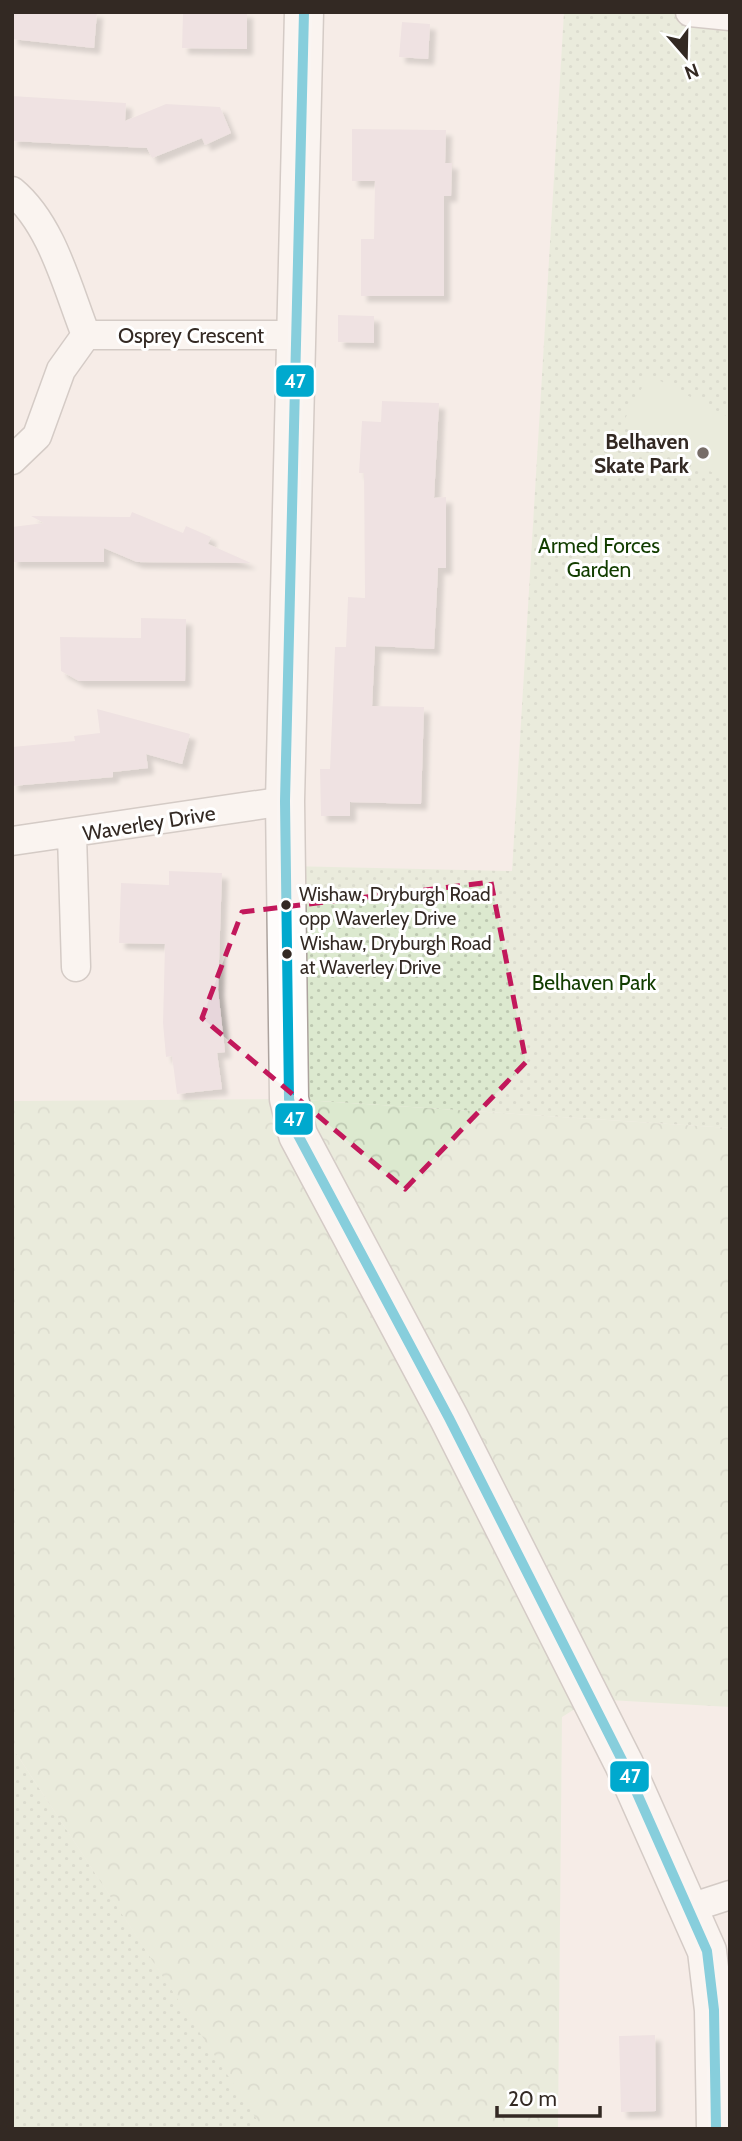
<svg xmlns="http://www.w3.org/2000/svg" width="742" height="2141" viewBox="0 0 742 2141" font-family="Cabin,sans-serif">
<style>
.green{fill:url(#green-dots)}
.forest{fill:url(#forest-crowns)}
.pitch{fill:#dce9cf}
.building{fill:#e7d6db;filter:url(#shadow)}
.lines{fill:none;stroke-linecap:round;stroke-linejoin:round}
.street-casing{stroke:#aca29d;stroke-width:31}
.secondary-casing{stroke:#aca29d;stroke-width:41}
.street{stroke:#fefcfb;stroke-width:28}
.secondary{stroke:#fefcfb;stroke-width:38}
.bus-1-casing{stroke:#fff;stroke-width:16}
.bus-1{stroke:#00a9ce;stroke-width:10}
.marked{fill:none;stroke:#c2185b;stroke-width:5;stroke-dasharray:14 9;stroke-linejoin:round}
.poi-dot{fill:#776d68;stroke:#fff;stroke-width:2.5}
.bus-dot{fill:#332923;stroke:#fff;stroke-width:2.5}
.labels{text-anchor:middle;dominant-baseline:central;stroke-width:6;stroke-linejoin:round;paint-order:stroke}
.bus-label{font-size:19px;fill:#332923;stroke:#fff;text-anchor:start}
.street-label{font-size:21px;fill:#332923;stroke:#fff}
.poi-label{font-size:21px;font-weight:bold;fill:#332923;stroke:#fff;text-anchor:end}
.park-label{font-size:21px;fill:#123d00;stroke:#fff}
.line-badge{stroke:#fff;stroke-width:2.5}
.badge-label{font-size:19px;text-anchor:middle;font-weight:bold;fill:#fff}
</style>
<defs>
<pattern id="green-dots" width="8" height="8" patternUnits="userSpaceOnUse" patternTransform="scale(1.75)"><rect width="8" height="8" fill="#dce9cf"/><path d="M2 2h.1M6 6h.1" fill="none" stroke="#bdc8b1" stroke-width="1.8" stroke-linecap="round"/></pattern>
<pattern id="forest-crowns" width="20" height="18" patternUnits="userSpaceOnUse" patternTransform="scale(1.75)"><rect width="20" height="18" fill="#dce9cf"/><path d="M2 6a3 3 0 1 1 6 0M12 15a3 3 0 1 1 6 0" fill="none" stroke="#bdc8b1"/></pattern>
<filter id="shadow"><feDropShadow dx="6" dy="6" stdDeviation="2" flood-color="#0004"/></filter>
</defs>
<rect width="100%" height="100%" fill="#f6ece7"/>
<path class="green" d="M564,12H690L730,16V1128L289,1099L288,866L512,871Z
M12,1747L262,2126L263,2129H12Z"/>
<path class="forest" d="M289,1099L730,1128V1707L591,1699L562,1717L558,2129H263L12,1747V1101Z"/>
<path class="pitch" d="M649,375L730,418V482L622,424Z"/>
<path class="building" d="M12,12H97L94,48L12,39Z
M183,12H247V49L182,48Z
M402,22L430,24L428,59L399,57Z
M12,96L126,103L125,121L166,104L220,107L231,133L205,145L202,138L152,158L147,148L12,141Z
M352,129L446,130L445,163H452L451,196H444V296H361V239H374L375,181H352Z
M338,315L374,316V343L338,342Z
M382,401L439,403L434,498L446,497V568H438L434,649L375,646L372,706L424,707L421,804L350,802V816H321L320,769H330L335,647H346L348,597L365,598L364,473H359L362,421L381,422Z
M132,512L183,533L186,526L211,537L208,544L251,563L137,562L104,548V562H12V527L44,523L31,516L130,517Z
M141,618L186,619L185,681H79L61,671L60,637L141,638Z
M97,709L190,734L182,764L146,754L148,768L113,772V777L12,786V747L75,741L74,736L100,733Z
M169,871L222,873L218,990L225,1052L217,1053L222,1089L177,1094L172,1056L166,1057L163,1023L165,944L119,943L121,883L169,885Z
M655,2035L656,2111L621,2112L619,2036Z"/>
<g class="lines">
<defs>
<path id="street" d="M690,12L730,16
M12,191C52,224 67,287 86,335
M86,335H297
M12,460L37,436L61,370L86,335
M72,835L76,967
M12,841L285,801
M687,1909L730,1895"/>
<path id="secondary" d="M304,12L285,801L289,1099L298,1135L449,1418L624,1764L707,1951L714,2010L716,2129"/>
</defs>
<use href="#street" class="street-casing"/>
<use href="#secondary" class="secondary-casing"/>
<use href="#street" class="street"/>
<use href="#secondary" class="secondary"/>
<defs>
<path id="bus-1" d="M304,12L285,801L289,1099L298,1135L449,1418L624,1764L707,1951L714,2010L716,2129"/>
</defs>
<use href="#bus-1" class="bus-1-casing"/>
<use href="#bus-1" class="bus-1"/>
</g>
<path d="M0 0H742V2141H0ZM491,882L526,1062L405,1189L202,1018L242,912Z" fill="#f6ece7" fill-opacity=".55" fill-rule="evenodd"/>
<path class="marked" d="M491,882L526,1062L405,1189L202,1018L242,912Z"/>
<circle class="poi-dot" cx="703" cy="453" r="7"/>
<g class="bus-dot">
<circle cx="286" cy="905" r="6"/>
<circle cx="287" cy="954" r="6"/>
</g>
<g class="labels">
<g class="bus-label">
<text x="299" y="894">Wishaw, Dryburgh Road<tspan x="299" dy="24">opp Waverley Drive</tspan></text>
<text x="300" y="943">Wishaw, Dryburgh Road<tspan x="300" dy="24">at Waverley Drive</tspan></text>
</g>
<g class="street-label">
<text x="191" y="335">Osprey Crescent</text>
<text transform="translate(149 823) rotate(-9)">Waverley Drive</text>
</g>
<g class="poi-label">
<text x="689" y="441">Belhaven<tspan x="689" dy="24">Skate Park</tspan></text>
</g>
<g class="park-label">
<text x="599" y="545">Armed Forces<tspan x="599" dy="24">Garden</tspan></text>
<text x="594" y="982">Belhaven Park</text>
</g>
</g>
<g class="line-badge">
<rect x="275" y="364" width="40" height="34" rx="7" fill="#00a9ce"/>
<rect x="274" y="1102" width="40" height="34" rx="7" fill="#00a9ce"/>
<rect x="609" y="1760" width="41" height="33" rx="7" fill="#00a9ce"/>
</g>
<g class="badge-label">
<text x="295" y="388">47</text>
<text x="294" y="1126">47</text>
<text x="630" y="1783">47</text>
</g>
<rect width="742" height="2141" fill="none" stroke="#332923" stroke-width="28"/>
<g transform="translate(686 56) rotate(160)" stroke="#ffffff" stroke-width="5" paint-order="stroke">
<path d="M0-5L12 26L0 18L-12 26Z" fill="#332923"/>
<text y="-10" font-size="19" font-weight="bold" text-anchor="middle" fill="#332923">N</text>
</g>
<path d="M497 2106v10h103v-10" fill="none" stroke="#332923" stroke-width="3.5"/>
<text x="508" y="2106" font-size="21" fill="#332923" stroke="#ffffff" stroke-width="5" paint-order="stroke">20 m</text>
</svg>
